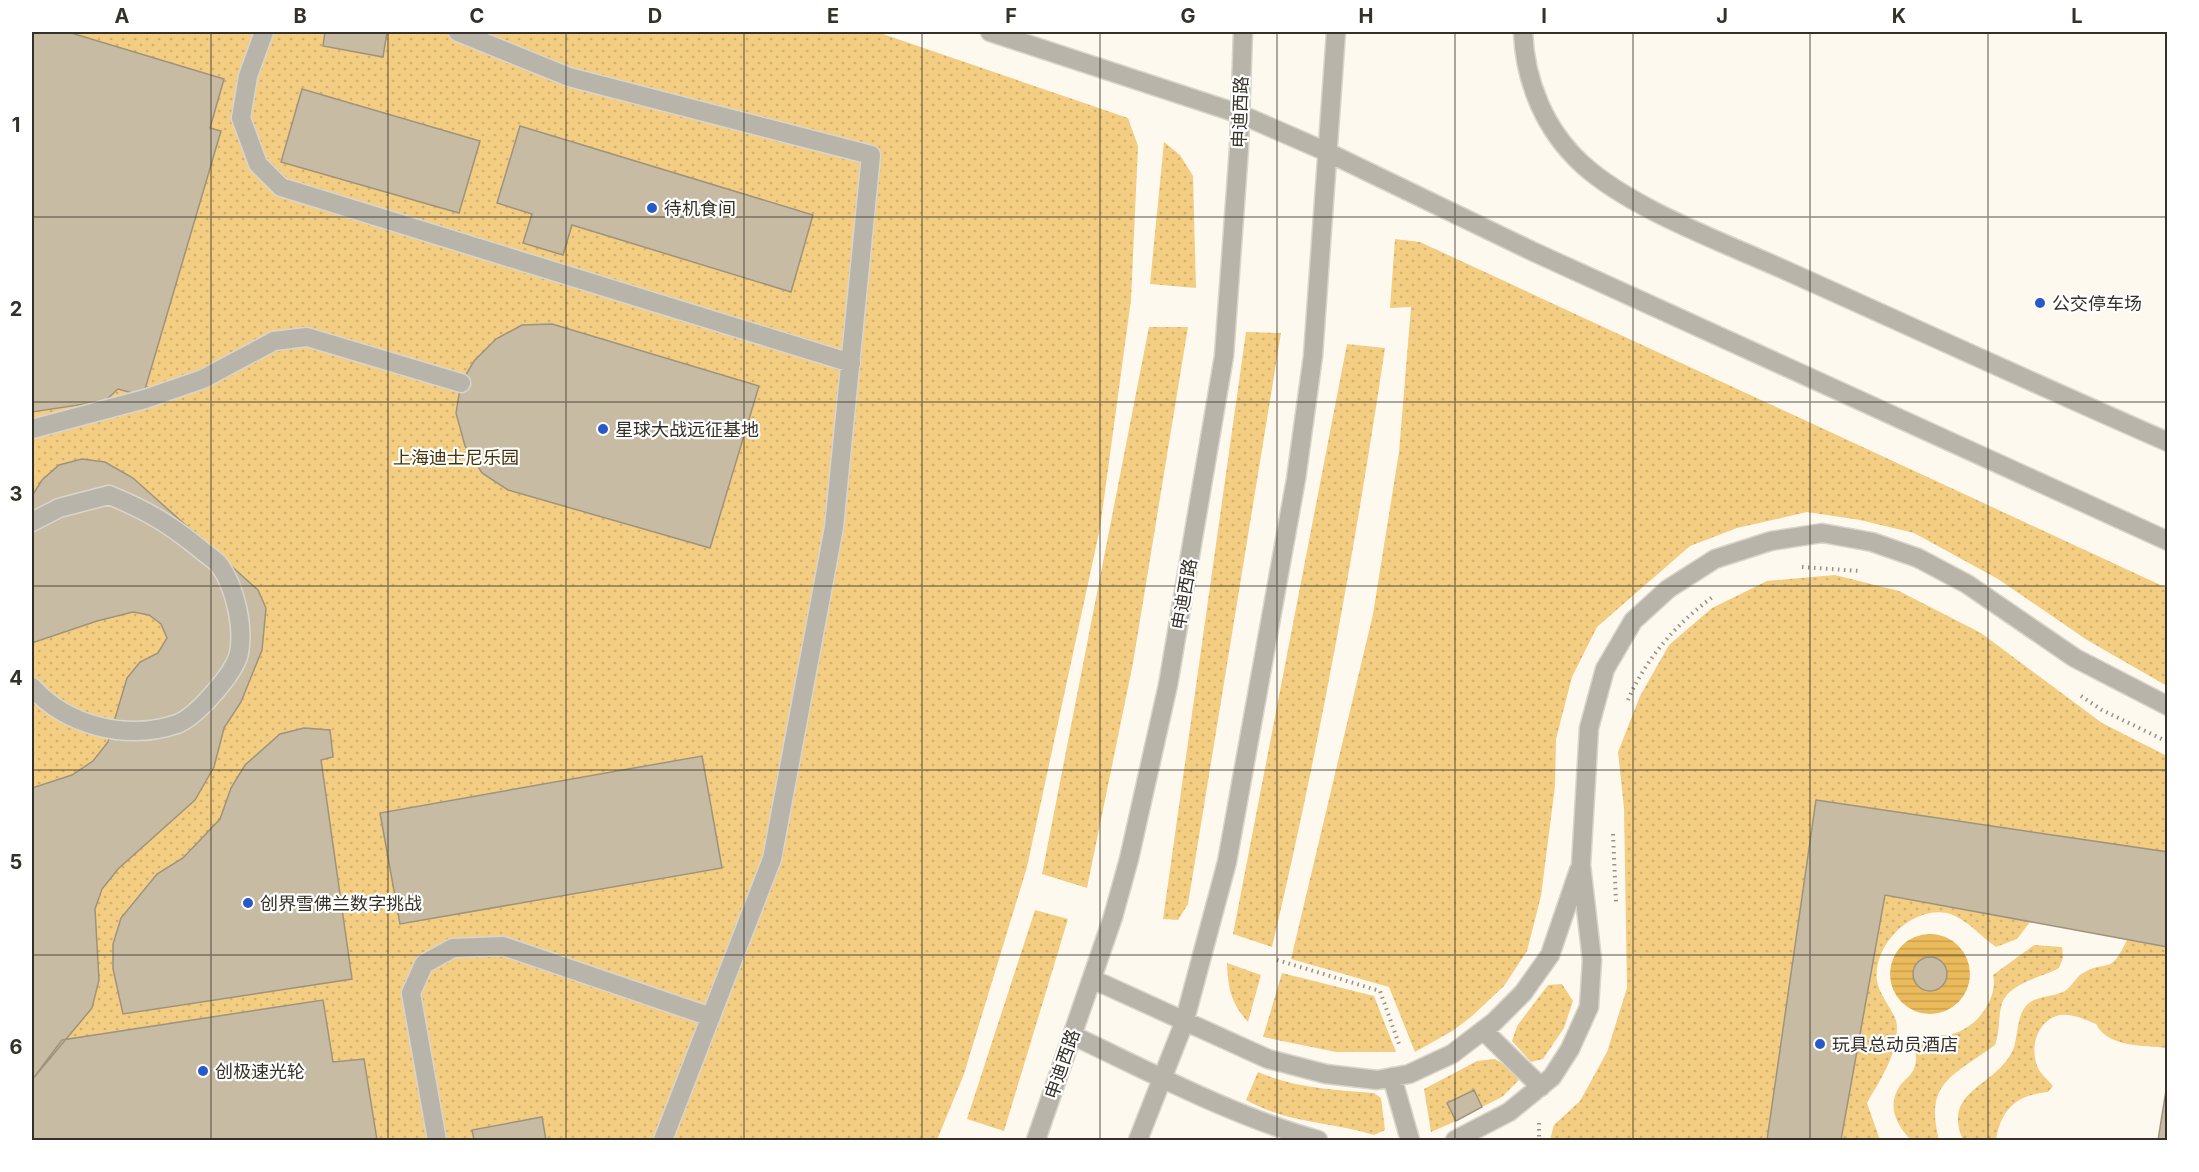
<svg xmlns="http://www.w3.org/2000/svg" width="2199" height="1172" viewBox="0 0 2199 1172" font-family="Inter,'Noto Sans SC',sans-serif">
<style>
.green{fill:url(#green-dots)}
.water{fill:url(#water-rules)}
.building{fill:#c8bba3;stroke:#9f937d;stroke-width:1.5}
.lines{fill:none;stroke-linecap:round;stroke-linejoin:round}
.minor-casing{stroke:#dad5cb;stroke-width:21}
.path{stroke:#979288;stroke-width:4;stroke-dasharray:1.5 4.5;stroke-linecap:butt}
.minor{stroke:#b9b4a9;stroke-width:18}
.grid{fill:none;stroke:#363128;stroke-width:1.5;stroke-opacity:0.55}
.poi-dot{fill:#2759c7;stroke:#fff;stroke-width:2}
.labels{text-anchor:middle;dominant-baseline:central;stroke-width:4.5;stroke-linejoin:round;paint-order:stroke}
.street-label{font-size:18px;fill:#363128;stroke:#fff}
.poi-label{font-size:18px;fill:#363128;stroke:#fff;text-anchor:start}
.park-label{font-size:18px;fill:#463308;stroke:#fff}
.neatline{fill:none;stroke:#363128;stroke-width:2}
.grid-label{font-size:20px;text-anchor:middle;font-weight:bold;fill:#363128}
</style>
<defs>
<pattern id="green-dots" width="8" height="8" patternUnits="userSpaceOnUse" patternTransform="scale(1.5)"><rect width="8" height="8" fill="#f3cd81"/><path d="M2 2h.1M6 6h.1" fill="none" stroke="#d1b06f" stroke-width="1.8" stroke-linecap="round"/></pattern>
<pattern id="water-rules" width="6" height="5" patternUnits="userSpaceOnUse" patternTransform="scale(1.5)"><rect width="6" height="5" fill="#ebbb5b"/><path d="M0 2.5h6" fill="none" stroke="#caa14f"/></pattern>
</defs>
<rect width="100%" height="100%" fill="#fef9ef"/>
<path class="green" d="M32,32H877L1128,118L1138,146L1131,300L1100,528L1027,867L964,1074L937,1140H32Z
M1164,142L1180,155L1193,176L1196,288L1150,284Z
M1395,239L1420,242L2167,588V686L2087,640L1998,579L1914,533L1860,520L1807,512L1737,528L1690,546L1597,627L1572,677L1556,739L1555,786L1541,896L1527,951L1504,986L1472,1016L1454,1030L1415,1052L1389,987L1291,959L1373,614L1399,452L1411,307L1390,308Z
M1149,327H1188L1133,663L1087,888L1042,874Z
M1246,332L1281,333L1188,904L1178,920L1163,919Z
M1347,344L1385,348C1355,549 1319,749 1272,947L1233,934Z
M1835,575L1899,591L1981,633L2102,723L2167,756V852L1816,800L1767,1140H1550L1554,1125L1580,1101L1607,1052L1627,988L1624,808L1618,752L1640,696L1669,645L1712,608L1767,581Z
M1885,895L2030,922L2017,939L1996,947C1980,936 1966,918 1947,913C1911,906 1872,946 1877,981C1879,996 1897,1014 1897,1026C1897,1056 1881,1078 1867,1103L1880,1140H1841Z
M1035,910L1068,919L1004,1131L967,1119Z
M2127,940L2167,947V1048C2144,1045 2108,1048 2096,1024C2086,1020 2072,1013 2060,1015C2037,1020 2029,1048 2038,1068C2041,1074 2048,1080 2053,1086L2048,1092C2017,1095 2001,1109 1996,1140H1963C1942,1092 1991,1088 2011,1054C2020,1039 2014,1011 2032,1001C2042,996 2054,996 2063,992C2071,988 2075,978 2083,973C2110,958 2109,977 2127,940Z
M2034,945L2062,947L2063,958L2059,968C2041,978 2006,983 2001,1007C1998,1021 2000,1031 1995,1045C1953,1076 1924,1082 1939,1140H1911C1898,1127 1887,1108 1898,1089C1902,1080 1912,1077 1915,1066C1918,1056 1913,1048 1917,1039C1927,1033 1935,1035 1945,1035C1972,1034 1999,1001 1993,975Z
M1227,963L1261,975L1248,1022C1231,1003 1228,989 1227,963Z
M1282,973L1374,996L1396,1052H1336L1263,1037Z
M1562,984L1573,1001L1564,1028L1543,1059L1531,1062L1512,1041L1517,1026L1548,985Z
M1495,1059L1510,1068L1519,1080L1502,1097L1482,1107L1474,1090L1447,1103L1456,1121L1431,1132L1424,1089L1477,1061Z
M1258,1072C1295,1088 1334,1090 1374,1093L1381,1098L1385,1130L1374,1135C1329,1121 1289,1124 1246,1100Z"/>
<path class="water" d="M1890 974a40 40 0 1 1 80 0a40 40 0 1 1-80 0Z"/>
<path class="building" d="M32,32H68L224,79L210,128L221,131L143,396L118,389L105,401L32,412Z
M325,32H387L383,57L323,46Z
M302,89L480,141L459,213L281,162Z
M520,126L813,215L791,292L572,225L563,255L523,243L532,214L497,203Z
M552,324L759,386L710,548L508,490L482,473L465,446L456,413L461,383L474,361L496,339L522,325Z
M82,459L105,462L133,478L258,590L266,608L262,650L241,702L224,728L214,767L195,800L118,869L102,889L95,909L99,980L92,1008L32,1080V788L72,775L93,761L108,742L127,678L140,662L158,653L167,638L161,624L149,615L133,612L97,621L32,643V496L42,480L59,465Z
M304,728L330,730L333,757L321,760L352,979L123,1014L113,969V944L121,918L157,874L183,858L220,819L231,788L245,765L280,734Z
M702,756L722,868L400,924L380,813Z
M1816,800L2168,852V947L1885,895L1841,1140H1767Z
M1913 974a17 17 0 1 1 34 0a17 17 0 1 1-34 0Z
M323,1000L333,1062L364,1059L377,1140H32V1080L62,1040Z
M2168,1078V1140H2158Z
M1474,1090L1482,1107L1456,1121L1447,1103Z
M542,1117L546,1140H474L472,1130Z"/>
<g class="lines">
<defs>
<path id="minor" d="M264,32L248,76L241,118L258,164L281,187L851,363
M458,32L569,77L871,155L834,527L772,859L663,1140
M990,32L1240,114L1327,152L1534,252L2168,541
M1523,32C1525,82 1545,130 1582,164C1631,209 1725,243 1787,271C1914,328 2040,386 2168,442
M32,429L145,399L203,379L274,341L307,337L461,383
M32,522L59,508L109,495C146,510 168,523 199,548C205,554 215,559 220,566C235,587 244,627 239,653C235,673 196,717 177,724C127,741 67,726 32,687
M1092,979L1268,1059L1326,1074L1377,1080L1409,1074L1452,1054L1494,1022L1523,993L1550,955L1579,870
M1483,1030L1541,1087
M1072,1035C1150,1072 1235,1117 1318,1140
M1392,1077L1410,1140
M437,1140L411,993L424,964L453,948L503,946L711,1017
M1036,1140L1113,917L1129,859L1168,685L1224,356L1239,148L1243,32
M1138,1140L1184,1023L1227,862L1296,479L1313,356L1336,32
M1455,1140L1509,1112L1552,1077L1570,1049L1589,1007L1592,960L1581,865L1589,728L1605,669L1633,621L1668,589L1715,559L1771,541L1822,533L1872,542L1918,558L1967,584L2075,658L2168,706"/>
</defs>
<use href="#minor" class="minor-casing"/>
<path class="path" d="M1802,567L1860,571
M2081,696L2102,710L2168,742
M1628,700C1646,658 1678,622 1714,596
M1613,834L1616,902
M1277,960L1380,991L1400,1047
M1539,1123V1140"/>
<use href="#minor" class="minor"/>
</g>
<path class="grid" d="M211,32V1140M388,32V1140M566,32V1140M744,32V1140M922,32V1140M1100,32V1140M1277,32V1140M1455,32V1140M1633,32V1140M1810,32V1140M1988,32V1140M32,217H2168M32,402H2168M32,586H2168M32,770H2168M32,955H2168"/>
<g class="poi-dot">
<circle cx="652" cy="208" r="6"/>
<circle cx="2040" cy="303" r="6"/>
<circle cx="603" cy="429" r="6"/>
<circle cx="248" cy="903" r="6"/>
<circle cx="1820" cy="1044" r="6"/>
<circle cx="203" cy="1071" r="6"/>
</g>
<g class="labels">
<g class="street-label">
<text transform="translate(1240 112) rotate(-88)">申迪西路</text>
<text transform="translate(1184 594) rotate(-80)">申迪西路</text>
<text transform="translate(1062 1064) rotate(-71)">申迪西路</text>
</g>
<g class="poi-label">
<text x="664" y="208">待机食间</text>
<text x="2052" y="303">公交停车场</text>
<text x="615" y="429">星球大战远征基地</text>
<text x="260" y="903">创界雪佛兰数字挑战</text>
<text x="1832" y="1044">玩具总动员酒店</text>
<text x="215" y="1071">创极速光轮</text>
</g>
<g class="park-label">
<text x="456" y="457">上海迪士尼乐园</text>
</g>
</g>
<rect width="2199" height="1172" fill="none" stroke="#ffffff" stroke-width="66"/>
<rect x="33" y="33" width="2133" height="1106" class="neatline"/>
<g class="grid-label">
<text x="122" y="23">A</text>
<text x="300" y="23">B</text>
<text x="477" y="23">C</text>
<text x="655" y="23">D</text>
<text x="833" y="23">E</text>
<text x="1011" y="23">F</text>
<text x="1188" y="23">G</text>
<text x="1366" y="23">H</text>
<text x="1544" y="23">I</text>
<text x="1722" y="23">J</text>
<text x="1899" y="23">K</text>
<text x="2077" y="23">L</text>
<text x="16" y="132">1</text>
<text x="16" y="316">2</text>
<text x="16" y="501">3</text>
<text x="16" y="685">4</text>
<text x="16" y="869">5</text>
<text x="16" y="1054">6</text>
</g>
</svg>
